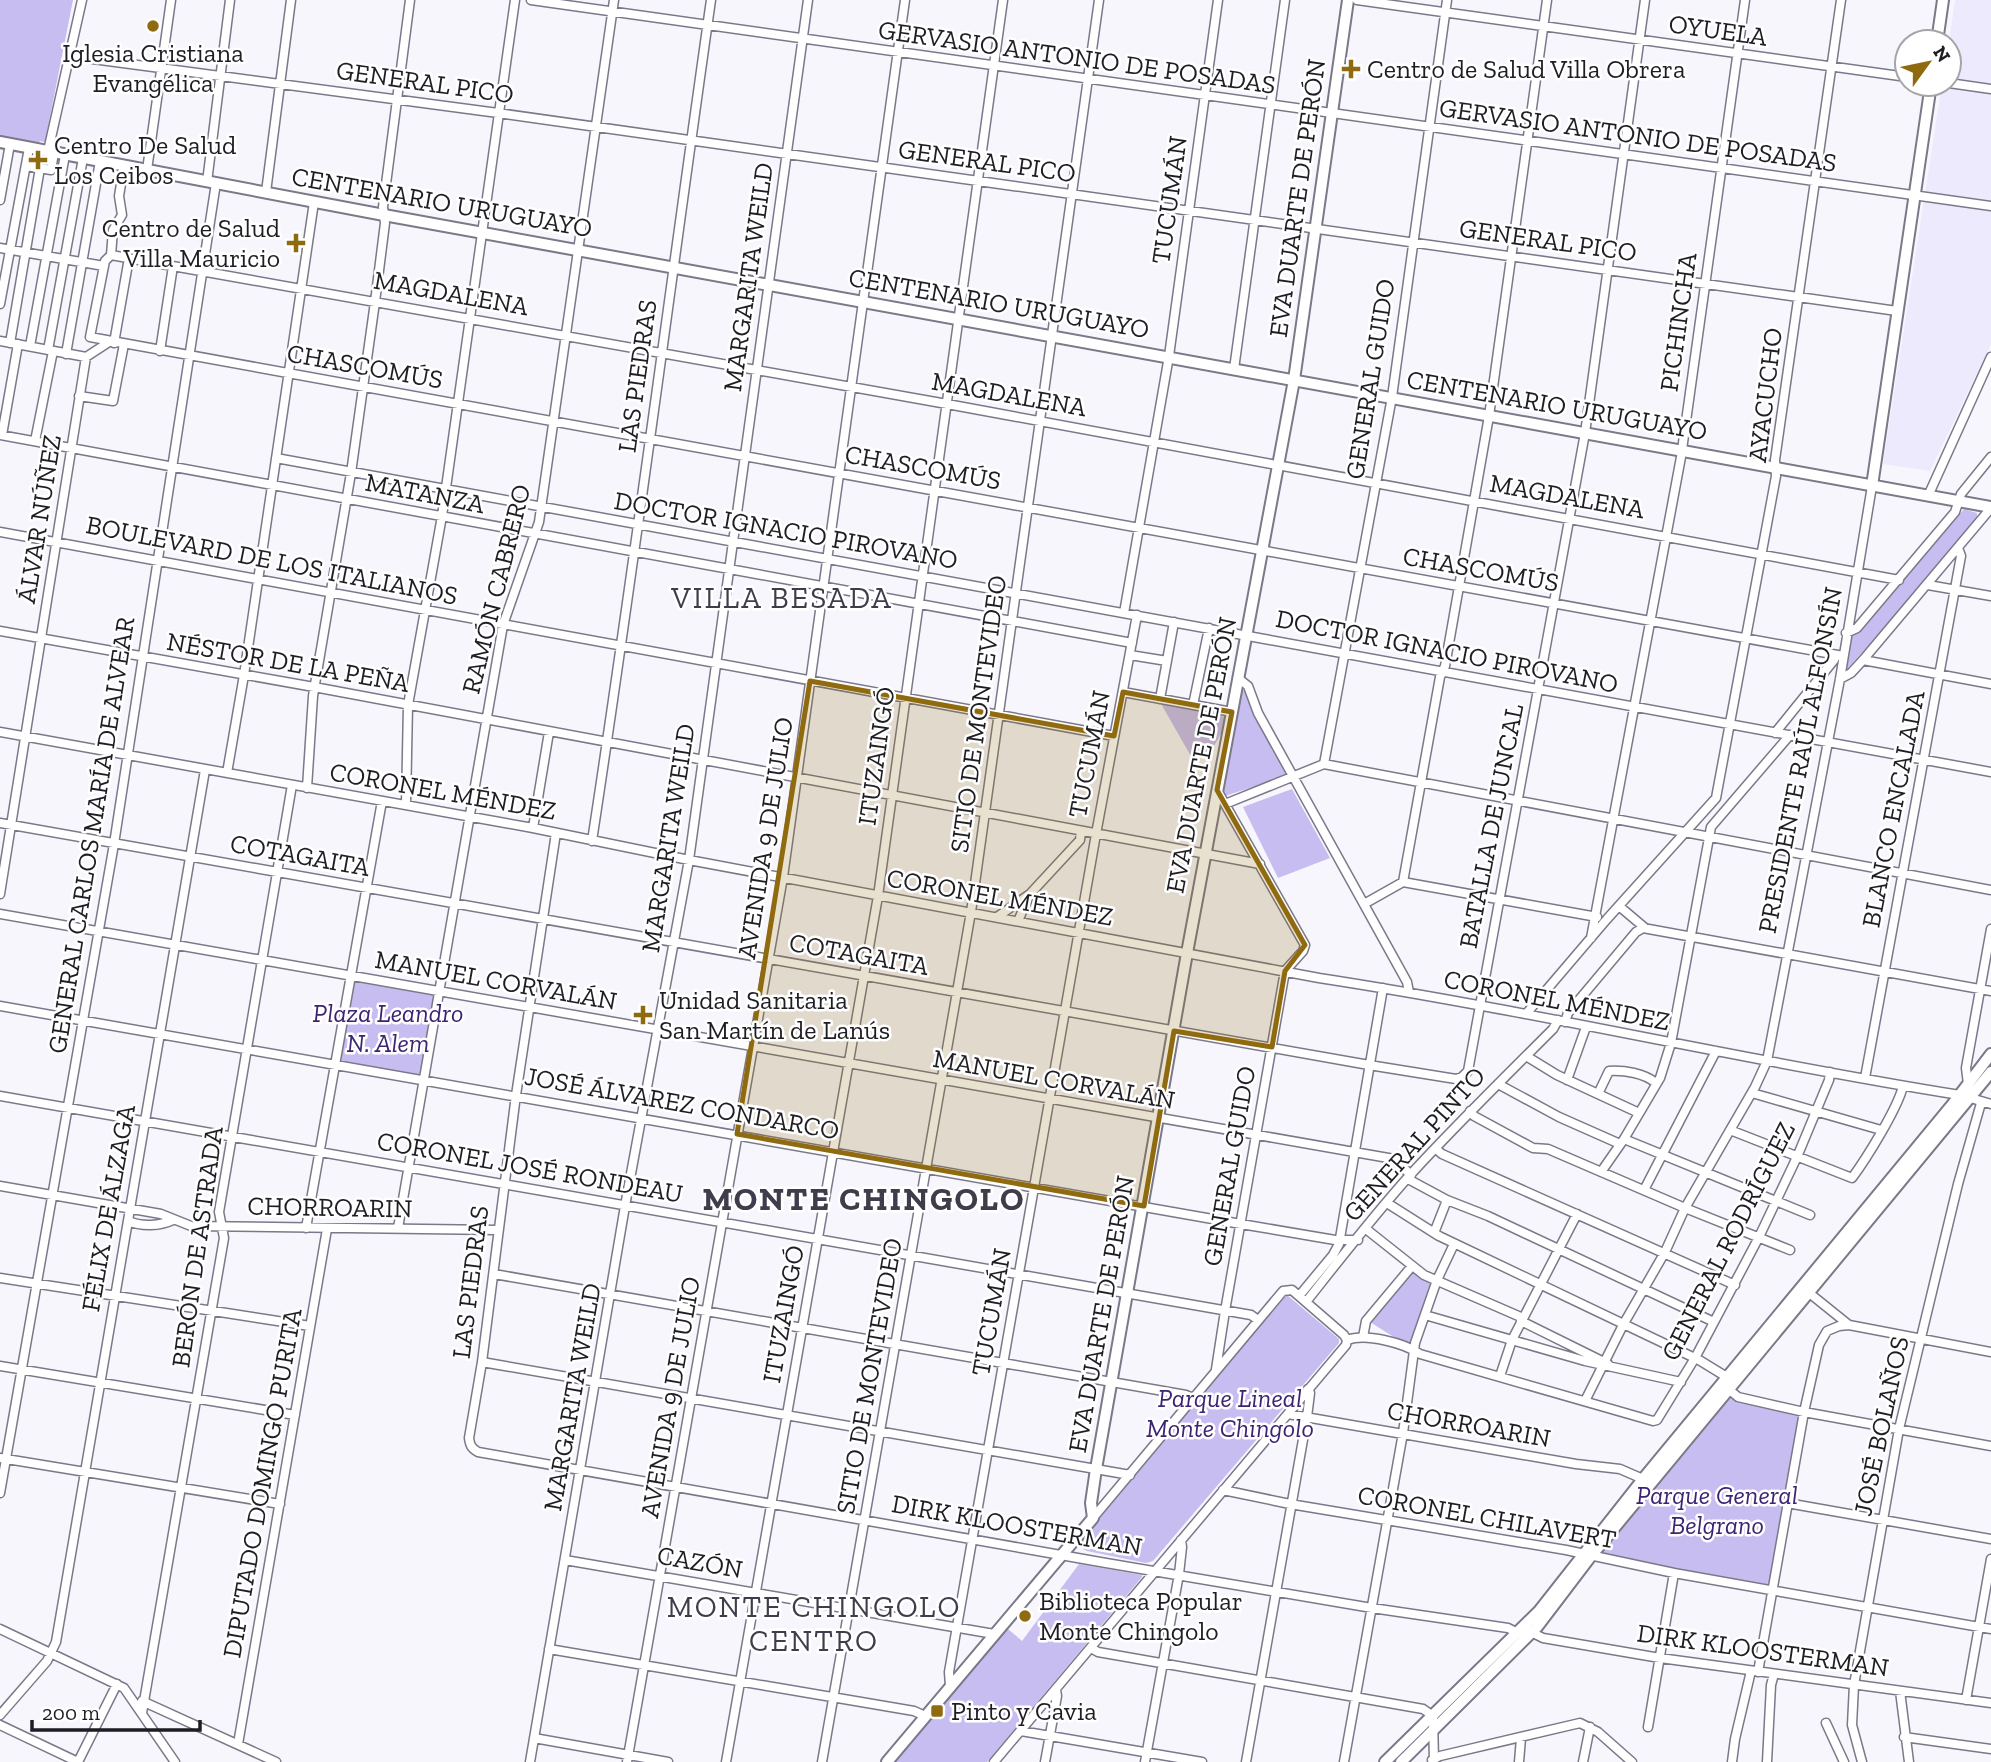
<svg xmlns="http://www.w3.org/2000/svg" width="1991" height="1762" viewBox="0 0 1991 1762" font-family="'Zilla Slab',serif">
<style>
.built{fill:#edeafe}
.green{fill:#c7bdf1}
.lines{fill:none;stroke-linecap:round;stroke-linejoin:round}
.minor-casing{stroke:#7b7888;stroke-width:11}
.major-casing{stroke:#7b7888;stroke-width:14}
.minor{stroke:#fff;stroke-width:8}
.major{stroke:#fff;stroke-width:10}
.marked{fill:#8f6a0f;fill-opacity:0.2;stroke:#8f6a0f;stroke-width:5;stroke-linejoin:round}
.poi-dot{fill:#8f6a0f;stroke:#fff;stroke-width:2.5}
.labels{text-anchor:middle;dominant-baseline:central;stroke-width:5;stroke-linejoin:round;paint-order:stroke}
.street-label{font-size:26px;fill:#1e1d23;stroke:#fff}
.poi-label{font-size:26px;fill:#1e1d23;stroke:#fff;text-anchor:start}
.park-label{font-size:26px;font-style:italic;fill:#3d2472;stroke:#fff}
.quarter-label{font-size:30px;letter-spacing:2px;fill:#3f3d4b;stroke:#fff}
.district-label{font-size:33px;font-weight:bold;letter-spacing:2px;fill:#3f3d4b;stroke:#fff}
</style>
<rect width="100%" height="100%" fill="#f7f6fd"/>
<path class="built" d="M1955,0H1991V344L1930,471L1883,464L1942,84H1949V42Z"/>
<path class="green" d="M0,0H73L45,142L40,141L38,144L0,137Z
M1964,509L1977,513V519L1920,590L1846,670L1844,669L1849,638L1857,633Z
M1243,689L1287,774L1284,777L1225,796L1222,792Z
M1160,702L1225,717L1226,723C1219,736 1210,763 1192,758Z
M1292,789L1330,858L1278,878L1243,807Z
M351,976L440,991L424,1079L336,1063Z
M1411,1270L1431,1282L1412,1344L1408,1346L1370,1322Z
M1287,1295L1339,1339V1343L1153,1561L1146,1563L1087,1551L1083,1549L1080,1540L1193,1398Z
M1726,1396L1801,1415L1770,1585L1594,1554Z
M1079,1564L1142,1575V1577L987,1762H892L974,1665L1008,1629L1022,1641Z"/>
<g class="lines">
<defs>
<path id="minor" d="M531,0L1991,206
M1357,0L1907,77
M70,56L498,113L1897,311
M1949,83L1991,89
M48,151L82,0
M26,166L51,170L54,153
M124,166L119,196L122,215L113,230L111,255L105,261L90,337L1843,656
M147,170L171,0
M207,182L230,0
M266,192L291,0
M0,200L10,144
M0,248L104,266
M111,255L947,404L1899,580
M0,304L29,148
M0,341L86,357L109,342
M10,343L40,168
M114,343L129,258
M30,346L65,155
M48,350L83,158
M160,351L173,266
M66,354L100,161
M1234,369L1285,0
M79,396L113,401L124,344
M0,435L1132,643
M2,435L18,344
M35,441L53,351
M276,458L1991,772
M1928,496L1991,357
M0,532L1114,736
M1928,585L1991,596
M1124,613L1169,356L1218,0
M0,631L314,687L1260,864
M1846,633L1857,628L1955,512L1961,494L1991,457
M1130,655L1167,661
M1863,660L1991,684
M1238,678L1248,686L1258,713L1407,982L1409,992
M1840,679L1851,673L1863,660L1991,508
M1123,692L1232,712
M1160,699L1174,622
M1193,705L1209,628
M0,732L533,828L689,860L1319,978C1534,1011 1745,1061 1960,1095L1991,1104
M1775,733L1834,660L1836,655
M1324,764L1392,397L1447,0
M1324,764L1991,890
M227,773L244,675L314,202
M307,788L313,696L351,473L375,302L385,223L383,207L410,0
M1225,804L1324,764
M406,805L408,705L442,516L515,0
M0,823L1369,1065L1456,1079L1462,1077L1468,1071L1585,433L1645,0
M533,828L549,732
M556,833L516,1095L482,1362L469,1438C470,1445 471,1448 478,1452L1106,1563L1372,1608L1508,1628L1518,1633
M592,841C635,561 671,280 711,0
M1403,882L1440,677L1445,666L1489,416L1547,0
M1403,882L1597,917
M0,894L86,357
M1030,894L1080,840L1081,831
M1364,904L1403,882
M1619,906L1645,928
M0,914L1394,1159L1411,1175
M997,917L1030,894L1018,921
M1591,938L1681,457L1745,0
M0,1006L1241,1224L1335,1240H1358
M1526,1014L1607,919L1716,798L1776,476L1775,460L1841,0
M1565,1022L1568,1013L1636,932L1643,928L1991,991
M1526,1056L1557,1075L1639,1113
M1865,1078L1961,556L1958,548
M1567,1080L1586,1027
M1498,1084L1559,1117L1620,1144
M1968,1084L1966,1068L1991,929
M1752,1093L1881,1130
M1598,1094L1609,1071C1624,1070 1644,1073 1656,1083
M0,1096L1251,1315L1258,1320
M1470,1111L1474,1116L1533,1148L1548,1149L1685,1208L1790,1250
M1730,1130L1852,1178C1866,1159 1898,1108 1903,1086
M1624,1139L1810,1215
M1436,1149L1442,1154L1735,1285
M1601,1172L1624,1139L1660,1078L1671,1043L1711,827L1790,735
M1408,1179L1447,1200L1488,1216L1714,1322
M0,1186L161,1214L191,1226L497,1230
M1644,1190L1716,1051
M1387,1203L1439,1236L1699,1360L1730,1379
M128,1221C142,1227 160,1226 173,1220
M306,1228L382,801
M398,1228L503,625L539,522L614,0
M1366,1229L1424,1275L1523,1318
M1434,1233L1447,1200
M494,1274L1186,1395L1192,1398
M0,1278L310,1326
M1808,1292L1849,1325L1991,1352
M1299,1296L1333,1255L1339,1244L1383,988
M1306,1302C1340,1259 1374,1215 1411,1174C1457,1124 1505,1077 1553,1029L1558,1020
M1425,1315L1585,1361L1681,1382
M1521,1321L1608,1364
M1363,1337L1366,1321L1412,1266
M1347,1340C1366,1333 1404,1343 1420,1354L1653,1421L1657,1420L1695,1358L1759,1237L1797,1157L1829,1080L1830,1072
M482,1362L1130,1475
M0,1366L295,1415
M1216,1369L1225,1311L1285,971L1303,951L1305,945L1217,790
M1500,1376L1512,1340L1577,1214
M1726,1387L1738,1397L1804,1412L1991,1446
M1585,1401L1623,1325L1665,1252L1685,1208L1755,1087L1767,1061L1840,679L1872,486
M1288,1414L1576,1464L1620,1469L1643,1479
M0,1458L280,1504
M1223,1490L1290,1504L1566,1550L1674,1573L1991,1629
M0,1493L114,844L216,183
M1787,1503L1991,1539
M1093,1518L1283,1291L1292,1290L1344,1335L1347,1340
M565,1560L994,1634
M0,1629L124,1688L175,1762
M1531,1632L1543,1638L1660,1658L1991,1703
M1091,1648L1098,1652L1423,1709L1433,1716L1434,1762
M549,1649L914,1711L925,1716
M1758,1672L1804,1412L1819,1345L1827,1331L1839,1326L1849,1325
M950,1686L949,1672L1096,834L1137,615
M1900,1691L1909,1762
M1966,1700L1991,1559
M142,1701L276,1762
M142,1713L224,1238L219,1212L292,785
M0,1715L47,1661L56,1642L205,770
M1826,1723L1844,1762
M0,1725L78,1762
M1648,1727L1674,1573
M1021,1731L1202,1762
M1904,1737L1991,1749
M534,1738L668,1762
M238,1744L327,1229
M1432,1760L1440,1756L1580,1723L1598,1732L1632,1762
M78,1762L117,1684
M530,1762L625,1206L689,860L808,0
M627,1762L783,877L905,0
M726,1762L878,896L1003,0
M822,1762L971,912L1099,0
M994,1762L1346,1345L1347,1340
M1045,1762L1057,1696L1056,1689
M1145,1762L1179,1574L1182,1547L1181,1540
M1246,1762L1307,1417L1310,1393L1308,1389
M1344,1762L1403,1433L1415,1343L1437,1280L1454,1244
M1519,1762L1521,1738
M1583,1762L1590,1727
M1732,1762L1735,1739L1751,1671
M1767,1762L1771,1685L1774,1674
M1862,1762L1852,1725L1854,1685L1899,1429L1958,1184L1981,1103"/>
<path id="major" d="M1937,42L1943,0
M0,142L384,215L1991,507
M1872,486L1931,84
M887,1762L1093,1518L1091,1503L1096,1469L1187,953L1294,380L1348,0
M1385,1762L1539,1611L1643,1479L1952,1105L1991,1054
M1401,1762L1537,1627L1591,1556L1991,1072"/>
</defs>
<use href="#minor" class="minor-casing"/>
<use href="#major" class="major-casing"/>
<use href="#minor" class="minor"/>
<use href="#major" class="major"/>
</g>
<path class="marked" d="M810,681L1114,736L1123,692L1232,712L1217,790L1305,945L1285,971L1272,1047L1174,1031L1144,1206L737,1134Z"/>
<g class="poi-dot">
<circle cx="153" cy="26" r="7"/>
<path d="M1347.5 58.5h7v7h7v7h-7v7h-7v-7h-7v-7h7z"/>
<path d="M34.5 149.5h7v7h7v7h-7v7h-7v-7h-7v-7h7z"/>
<path d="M292.5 232.5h7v7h7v7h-7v7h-7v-7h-7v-7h7z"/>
<path d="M639.5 1004.5h7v7h7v7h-7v7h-7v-7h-7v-7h7z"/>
<circle cx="1025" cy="1616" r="7"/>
<rect x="930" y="1704" width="14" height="14" rx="3.5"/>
</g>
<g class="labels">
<g class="street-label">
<text transform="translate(1718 30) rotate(8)">OYUELA</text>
<text transform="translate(1077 57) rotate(8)">GERVASIO ANTONIO DE POSADAS</text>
<text transform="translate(425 82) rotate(8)">GENERAL PICO</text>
<text transform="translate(1638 135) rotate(8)">GERVASIO ANTONIO DE POSADAS</text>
<text transform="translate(987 161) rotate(8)">GENERAL PICO</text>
<text transform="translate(1297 198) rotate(-82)">EVA DUARTE DE PERÓN</text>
<text transform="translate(1169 200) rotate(-82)">TUCUMÁN</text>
<text transform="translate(442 202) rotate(10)">CENTENARIO URUGUAYO</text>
<text transform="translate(1548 240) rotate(8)">GENERAL PICO</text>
<text transform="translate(748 277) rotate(-82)">MARGARITA WEILD</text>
<text transform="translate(451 293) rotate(10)">MAGDALENA</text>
<text transform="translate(999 303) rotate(10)">CENTENARIO URUGUAYO</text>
<text transform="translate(1678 322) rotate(-82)">PICHINCHA</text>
<text transform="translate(365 366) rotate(10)">CHASCOMÚS</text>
<text transform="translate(637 376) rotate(-82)">LAS PIEDRAS</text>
<text transform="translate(1370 379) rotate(-81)">GENERAL GUIDO</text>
<text transform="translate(1009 394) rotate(10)">MAGDALENA</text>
<text transform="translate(1765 395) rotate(-83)">AYACUCHO</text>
<text transform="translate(1557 405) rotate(10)">CENTENARIO URUGUAYO</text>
<text transform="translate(923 467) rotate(10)">CHASCOMÚS</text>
<text transform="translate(425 493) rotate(11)">MATANZA</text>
<text transform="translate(1567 496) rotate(10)">MAGDALENA</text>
<text transform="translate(39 519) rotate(-81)">ÁLVAR NÚÑEZ</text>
<text transform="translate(786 530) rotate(10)">DOCTOR IGNACIO PIROVANO</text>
<text transform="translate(272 560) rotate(11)">BOULEVARD DE LOS ITALIANOS</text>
<text transform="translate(1481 569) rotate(10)">CHASCOMÚS</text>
<text transform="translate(496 589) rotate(-76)">RAMÓN CABRERO</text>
<text transform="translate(1447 651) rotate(11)">DOCTOR IGNACIO PIROVANO</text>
<text transform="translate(288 662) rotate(10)">NÉSTOR DE LA PEÑA</text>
<text transform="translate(978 714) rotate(-82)">SITIO DE MONTEVIDEO</text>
<text transform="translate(1089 754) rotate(-79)">TUCUMÁN</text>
<text transform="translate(1201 755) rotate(-79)">EVA DUARTE DE PERÓN</text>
<text transform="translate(876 756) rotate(-82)">ITUZAINGÓ</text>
<text transform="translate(1800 760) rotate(-79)">PRESIDENTE RAÚL ALFONSÍN</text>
<text transform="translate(443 791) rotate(10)">CORONEL MÉNDEZ</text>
<text transform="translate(1893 809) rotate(-79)">BLANCO ENCALADA</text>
<text transform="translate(1491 826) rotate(-79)">BATALLA DE JUNCAL</text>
<text transform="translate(91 835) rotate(-81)">GENERAL CARLOS MARÍA DE ALVEAR</text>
<text transform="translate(668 838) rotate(-81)">MARGARITA WEILD</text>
<text transform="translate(765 838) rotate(-81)">AVENIDA 9 DE JULIO</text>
<text transform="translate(300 855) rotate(10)">COTAGAITA</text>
<text transform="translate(1000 897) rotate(10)">CORONEL MÉNDEZ</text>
<text transform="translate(859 954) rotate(10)">COTAGAITA</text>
<text transform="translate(496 980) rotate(10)">MANUEL CORVALÁN</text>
<text transform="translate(1557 1000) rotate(11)">CORONEL MÉNDEZ</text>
<text transform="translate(1054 1079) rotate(10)">MANUEL CORVALÁN</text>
<text transform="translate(682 1103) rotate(10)">JOSÉ ÁLVAREZ CONDARCO</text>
<text transform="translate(1414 1144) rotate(-48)">GENERAL PINTO</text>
<text transform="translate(1229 1166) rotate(-80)">GENERAL GUIDO</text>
<text transform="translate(530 1167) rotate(10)">CORONEL JOSÉ RONDEAU</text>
<text transform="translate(330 1207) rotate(1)">CHORROARIN</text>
<text transform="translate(108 1208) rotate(-80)">FÉLIX DE ÁLZAGA</text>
<text transform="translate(1728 1241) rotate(-63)">GENERAL RODRÍGUEZ</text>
<text transform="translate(197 1247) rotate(-82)">BERÓN DE ASTRADA</text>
<text transform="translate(470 1282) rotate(-83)">LAS PIEDRAS</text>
<text transform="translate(991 1312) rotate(-80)">TUCUMÁN</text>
<text transform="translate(783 1314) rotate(-80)">ITUZAINGÓ</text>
<text transform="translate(1101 1314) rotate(-80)">EVA DUARTE DE PERÓN</text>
<text transform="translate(869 1376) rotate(-80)">SITIO DE MONTEVIDEO</text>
<text transform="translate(572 1397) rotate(-80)">MARGARITA WEILD</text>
<text transform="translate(670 1397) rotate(-80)">AVENIDA 9 DE JULIO</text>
<text transform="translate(1469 1424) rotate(10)">CHORROARIN</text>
<text transform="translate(1881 1426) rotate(-78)">JOSÉ BOLAÑOS</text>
<text transform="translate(262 1483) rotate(-80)">DIPUTADO DOMINGO PURITA</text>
<text transform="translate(1487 1517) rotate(10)">CORONEL CHILAVERT</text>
<text transform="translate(1017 1525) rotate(10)">DIRK KLOOSTERMAN</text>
<text transform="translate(700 1562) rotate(10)">CAZÓN</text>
<text transform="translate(1763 1650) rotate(8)">DIRK KLOOSTERMAN</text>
</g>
<g class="poi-label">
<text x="153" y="53" text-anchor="middle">Iglesia Cristiana<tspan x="153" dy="30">Evangélica</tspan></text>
<text x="1367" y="69">Centro de Salud Villa Obrera</text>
<text x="54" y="145">Centro De Salud<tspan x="54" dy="30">Los Ceibos</tspan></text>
<text x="280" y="228" text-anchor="end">Centro de Salud<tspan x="280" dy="30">Villa Mauricio</tspan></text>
<text x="659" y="1000">Unidad Sanitaria<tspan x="659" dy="30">San Martín de Lanús</tspan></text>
<text x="1039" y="1601">Biblioteca Popular<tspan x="1039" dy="30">Monte Chingolo</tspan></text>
<text x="951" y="1711">Pinto y Cavia</text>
</g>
<g class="park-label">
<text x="388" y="1013">Plaza Leandro<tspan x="388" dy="30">N. Alem</tspan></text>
<text x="1230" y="1398">Parque Lineal<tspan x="1230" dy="30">Monte Chingolo</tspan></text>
<text x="1717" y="1495">Parque General<tspan x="1717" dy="30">Belgrano</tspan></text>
</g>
<g class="quarter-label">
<text x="782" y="598">VILLA BESADA</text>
<text x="814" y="1607">MONTE CHINGOLO<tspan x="814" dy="34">CENTRO</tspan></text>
</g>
<g class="district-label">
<text x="864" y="1198">MONTE CHINGOLO</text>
</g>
</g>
<g transform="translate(1928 63) rotate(57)"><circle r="33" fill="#ffffff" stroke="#a5a5a7" stroke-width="2"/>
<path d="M0-5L12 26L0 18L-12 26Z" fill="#8f6a0f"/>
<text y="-10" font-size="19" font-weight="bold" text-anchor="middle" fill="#1e1d23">N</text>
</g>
<path d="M32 1720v10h168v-10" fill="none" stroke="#1e1d23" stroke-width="3.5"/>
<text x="42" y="1720" font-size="21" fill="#1e1d23" stroke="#ffffff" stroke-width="5" paint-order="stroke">200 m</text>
</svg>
